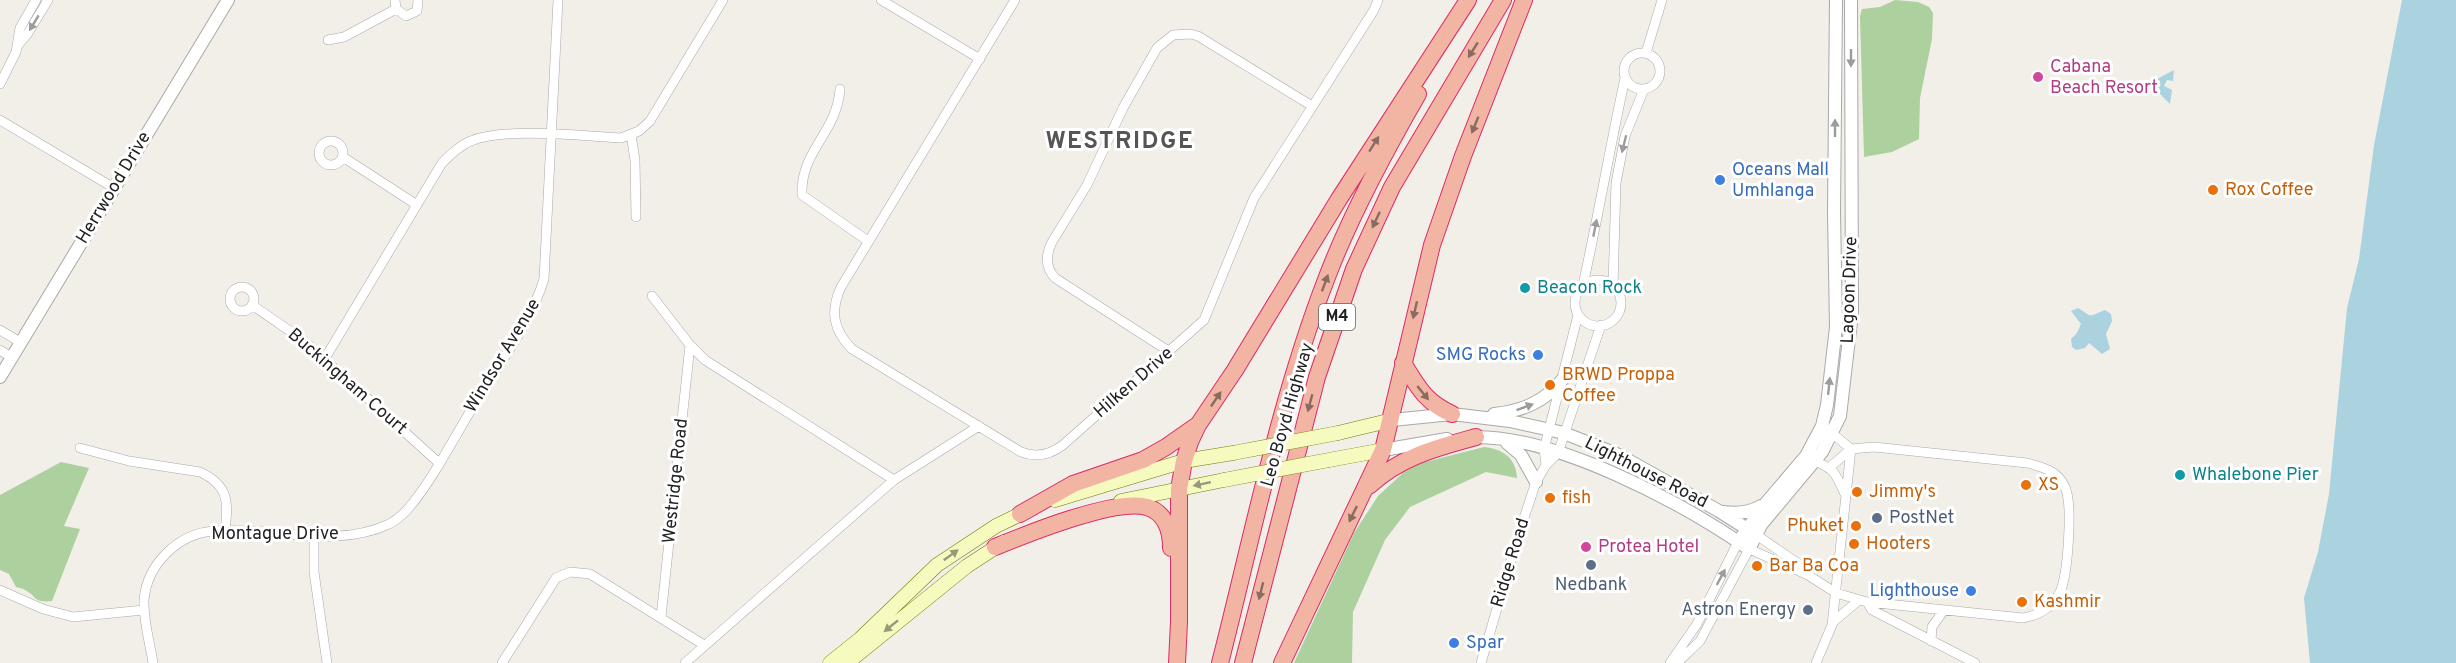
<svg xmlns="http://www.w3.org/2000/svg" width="2456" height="663" viewBox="0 0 2456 663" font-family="Overpass,sans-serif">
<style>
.forest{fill:#add19e}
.water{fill:#aad3df}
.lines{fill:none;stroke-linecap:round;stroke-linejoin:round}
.minor-casing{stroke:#a9a9a9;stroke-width:10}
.tertiary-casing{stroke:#a9a9a9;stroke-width:14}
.secondary-casing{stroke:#707d05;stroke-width:15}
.trunk-casing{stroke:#dc2a67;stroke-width:18}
.minor{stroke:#fff;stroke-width:9}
.tertiary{stroke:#fff;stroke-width:12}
.secondary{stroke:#f7fabf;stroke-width:14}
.trunk{stroke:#f2b4a3;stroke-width:16}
.secondary-bridge-casing{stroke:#707d05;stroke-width:15;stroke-linecap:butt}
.secondary-bridge{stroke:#f7fabf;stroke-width:14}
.oneway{fill:#9c9c9c}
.oneway2{fill:#8a6b62}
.oneway3{fill:#979978}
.hotel-dot{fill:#d1479c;stroke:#fff;stroke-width:2}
.shop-dot{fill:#3f7fe0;stroke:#fff;stroke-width:2}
.food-dot{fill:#e8710a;stroke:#fff;stroke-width:2}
.culture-dot{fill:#0f9aa8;stroke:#fff;stroke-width:2}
.service-dot{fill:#5c6f8a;stroke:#fff;stroke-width:2}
.labels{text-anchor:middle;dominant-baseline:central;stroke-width:6;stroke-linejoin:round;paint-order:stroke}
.shield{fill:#fff;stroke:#646464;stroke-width:1.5}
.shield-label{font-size:16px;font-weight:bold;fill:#222}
.hotel-label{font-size:18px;fill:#b23c85;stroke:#fff;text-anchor:start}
.shop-label{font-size:18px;fill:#366cbe;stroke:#fff;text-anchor:start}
.street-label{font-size:18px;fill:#222;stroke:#fff}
.food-label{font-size:18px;fill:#c56008;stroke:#fff;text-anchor:start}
.culture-label{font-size:18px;fill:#0d838f;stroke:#fff;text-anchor:start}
.service-label{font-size:18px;fill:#4e5e75;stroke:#fff;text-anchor:start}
.district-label{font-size:24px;font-weight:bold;letter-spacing:1.5px;fill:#555;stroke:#fff}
</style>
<rect width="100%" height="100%" fill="#f2efe9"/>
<path class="forest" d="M1895,0L1918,2L1929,7L1933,13L1932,39L1920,98L1919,139L1892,152L1864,157L1860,16L1862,9L1880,7Z
M1484,447C1502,449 1516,457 1517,478L1486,472L1410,507L1385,540L1353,612L1352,663H1294L1354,533L1378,496L1404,472L1421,463Z
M61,462L89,468L64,526L80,529L52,601C33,603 38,597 25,590C22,588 19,588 16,587L9,574L0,570V495Z"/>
<path class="water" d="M2402,0H2456V663H2310L2304,598L2318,552L2329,494L2347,308L2359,259L2374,145Z
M2174,70L2173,81L2167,80L2164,86L2172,90L2170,104L2154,88L2155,80Z
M2078,308C2094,318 2087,317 2105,310L2111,314L2112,321L2106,334L2110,349L2102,354L2089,343L2085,348L2076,350L2072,347L2071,339L2077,333L2081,324L2071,311Z"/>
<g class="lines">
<defs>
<path id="minor" d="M395,0L396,9L406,16L417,11L418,0
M881,0L980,59
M1015,0L841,287C830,311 833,330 852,349L1021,452C1037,458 1050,455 1063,445L1204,320L1254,198L1374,10L1378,0
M328,40L344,37L396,9
M18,45L28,33L48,0
M1624 71a18 18 0 1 1 36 0a18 18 0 1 1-36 0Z
M1646,53L1662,0
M0,84L16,52L20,28L36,0
M840,89C837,133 800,151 802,195L868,241
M0,120L114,188
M631,135L635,160L636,217
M319 153a12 12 0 1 1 24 0a12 12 0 1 1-24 0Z
M343,157L417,205
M1575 303a23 23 0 1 1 46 0a23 23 0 1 1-46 0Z
M1583,285C1598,217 1610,147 1625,78
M1613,286L1616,183L1625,136L1644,89
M230 299a12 12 0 1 1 24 0a12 12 0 1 1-24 0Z
M652,296L690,345L705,360L894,480
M252,305L303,340L439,463
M1578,315L1544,449L1546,465L1558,453L1601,325
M0,330L20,342
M0,350L11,357
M1170,352L1055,278C1045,267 1046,254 1052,242L1087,185L1123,108L1157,48L1173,35L1190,34L1198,36L1312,106
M324,360L442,163C450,155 460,145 471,141C504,127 583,136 621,138L639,131L650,121L723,0
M80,448L129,461L200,472C230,486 228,503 225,531
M1811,459C1835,470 1834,470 1845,494
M1830,467L1851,449
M1755,534L1803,567L1808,575
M314,537V572L327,663
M0,590L43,609L73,617L144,610
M1867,602L1872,610L1975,663
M661,617L690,345
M1833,622L1859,600
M1931,641L1932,627L1944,610
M153,663C150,643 143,620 144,600C147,564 178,534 213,531C271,526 334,550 389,524C396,521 402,515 407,510C430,484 453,440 471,410C495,370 531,323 544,279L558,0
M502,663L556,578L570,572L590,574L704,645
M685,663L894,480L979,426
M1481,663L1520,530L1536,482L1546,465
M1670,663L1697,624L1738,542
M1677,663L1700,641L1749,549L1808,575L1836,593L1867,602L2023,618C2039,615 2053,607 2060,592C2068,575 2073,504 2065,487C2058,471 2043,467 2027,463L1874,447L1851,449L1827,429
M1816,663L1832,625L1851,449"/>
<path id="tertiary" d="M0,377L228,0
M1494,414C1522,411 1545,402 1563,379
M1392,420L1452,414L1510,421L1564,433L1619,455L1719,511L1752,532
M1470,437C1554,434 1681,502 1749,549L1761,525L1822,452L1840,416L1852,313L1851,0
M1507,443L1521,455L1536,482
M1383,450L1447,439
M1723,512C1737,514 1749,513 1761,506
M1738,542L1766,503L1806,456L1822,426L1827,405L1836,327L1834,212L1836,0"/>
<path id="secondary" d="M1338,433L1392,420
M1329,460L1383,450
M1055,500L1184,461L1233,453
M1121,501L1224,480
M830,663L860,639L937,565L996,526L1029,510
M847,663L967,566L1004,542"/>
<path id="trunk" d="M1403,363C1418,387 1425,402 1452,414
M1369,486C1400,457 1436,448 1476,437
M1020,514L1073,484L1143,460L1166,447L1196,426
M995,547C1027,534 1115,498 1147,507C1166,513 1171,531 1171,548
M1177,663L1179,622V489L1184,461L1190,442L1198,425L1235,370L1339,199L1468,0
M1220,663C1253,534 1279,401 1327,277C1351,214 1384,153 1418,94
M1243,663L1317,377L1354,269L1392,187L1503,0
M1282,663L1383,450L1432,245L1463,156L1524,0"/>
</defs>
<use href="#minor" class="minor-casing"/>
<use href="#tertiary" class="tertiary-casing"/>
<use href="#secondary" class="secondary-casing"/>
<use href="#trunk" class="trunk-casing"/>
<use href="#minor" class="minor"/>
<use href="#tertiary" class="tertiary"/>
<use href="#secondary" class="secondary"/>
<use href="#trunk" class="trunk"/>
<defs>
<path id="secondary-bridge" d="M1233,453L1338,433
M1224,480L1329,460"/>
</defs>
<use href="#secondary-bridge" class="secondary-bridge-casing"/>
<use href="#secondary-bridge" class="secondary-bridge"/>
</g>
<defs><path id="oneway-solid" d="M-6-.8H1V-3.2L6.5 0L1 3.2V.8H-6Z" transform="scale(1.5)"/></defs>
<g class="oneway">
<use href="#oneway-solid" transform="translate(34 23) rotate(121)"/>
<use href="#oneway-solid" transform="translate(1851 58) rotate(90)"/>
<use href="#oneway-solid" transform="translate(1835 128) rotate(-90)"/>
<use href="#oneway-solid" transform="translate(1624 144) rotate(104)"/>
<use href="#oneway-solid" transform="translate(1595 228) rotate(-79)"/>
<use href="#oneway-solid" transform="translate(1829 386) rotate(-84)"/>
<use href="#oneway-solid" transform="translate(1525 407) rotate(-20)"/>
<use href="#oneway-solid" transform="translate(1721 577) rotate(-62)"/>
</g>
<g class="oneway2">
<use href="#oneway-solid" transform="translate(1473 50) rotate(122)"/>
<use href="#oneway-solid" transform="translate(1475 125) rotate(112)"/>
<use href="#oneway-solid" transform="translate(1374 144) rotate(-58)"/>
<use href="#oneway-solid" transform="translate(1376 220) rotate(115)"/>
<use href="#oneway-solid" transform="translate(1325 283) rotate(-70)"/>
<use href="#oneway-solid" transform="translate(1415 310) rotate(103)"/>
<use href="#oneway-solid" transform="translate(1423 393) rotate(51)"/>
<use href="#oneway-solid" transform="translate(1216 399) rotate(-56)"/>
<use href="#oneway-solid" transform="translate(1310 403) rotate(105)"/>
<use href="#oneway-solid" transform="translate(1353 514) rotate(116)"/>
<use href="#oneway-solid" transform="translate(1261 591) rotate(104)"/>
</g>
<g class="oneway3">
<use href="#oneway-solid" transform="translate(1202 484) rotate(168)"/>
<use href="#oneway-solid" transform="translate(951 555) rotate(-36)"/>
<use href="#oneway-solid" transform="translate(891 626) rotate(141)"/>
</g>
<g class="hotel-dot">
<circle cx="2038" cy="77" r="6"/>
<circle cx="1586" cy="547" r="6"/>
</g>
<g class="shop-dot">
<circle cx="1720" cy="180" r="6"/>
<circle cx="1538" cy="355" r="6"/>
<circle cx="1971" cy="591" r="6"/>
<circle cx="1454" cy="643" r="6"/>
</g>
<g class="food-dot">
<circle cx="2213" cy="190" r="6"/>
<circle cx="1550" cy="385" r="6"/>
<circle cx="2026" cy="485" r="6"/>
<circle cx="1857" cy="492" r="6"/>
<circle cx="1550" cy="498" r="6"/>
<circle cx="1856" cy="526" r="6"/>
<circle cx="1854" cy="544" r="6"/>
<circle cx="1757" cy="566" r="6"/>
<circle cx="2022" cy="602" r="6"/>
</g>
<g class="culture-dot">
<circle cx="1525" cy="288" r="6"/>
<circle cx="2180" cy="475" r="6"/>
</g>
<g class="service-dot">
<circle cx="1877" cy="518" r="6"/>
<circle cx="1591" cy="565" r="6"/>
<circle cx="1808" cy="610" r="6"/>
</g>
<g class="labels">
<rect class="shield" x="1319" y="304" width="36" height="26" rx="4.5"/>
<g class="shield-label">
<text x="1337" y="317">M4</text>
</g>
<g class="hotel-label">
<text x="2050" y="67">Cabana<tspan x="2050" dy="21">Beach Resort</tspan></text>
<text x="1598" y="547">Protea Hotel</text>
</g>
<g class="shop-label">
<text x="1732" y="170">Oceans Mall<tspan x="1732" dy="21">Umhlanga</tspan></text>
<text x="1526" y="355" text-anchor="end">SMG Rocks</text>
<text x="1959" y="591" text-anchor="end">Lighthouse</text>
<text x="1466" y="643">Spar</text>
</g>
<g class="street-label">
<text transform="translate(114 188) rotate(-59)">Herrwood Drive</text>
<text transform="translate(1850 290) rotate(-88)">Lagoon Drive</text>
<text transform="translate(503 356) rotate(-59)">Windsor Avenue</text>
<text transform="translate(347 382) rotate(41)">Buckingham Court</text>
<text transform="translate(1134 383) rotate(-41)">Hilken Drive</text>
<text transform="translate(1288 415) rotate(-74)">Leo Boyd Highway</text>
<text transform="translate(1646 473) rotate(27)">Lighthouse Road</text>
<text transform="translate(676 481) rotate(-84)">Westridge Road</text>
<text x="275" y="534">Montague Drive</text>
<text transform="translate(1511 563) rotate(-73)">Ridge Road</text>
</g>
<g class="food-label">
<text x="2225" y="190">Rox Coffee</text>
<text x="1562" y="375">BRWD Proppa<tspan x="1562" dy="21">Coffee</tspan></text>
<text x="2038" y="485">XS</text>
<text x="1869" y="492">Jimmy's</text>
<text x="1562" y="498">fish</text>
<text x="1844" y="526" text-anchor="end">Phuket</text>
<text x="1866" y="544">Hooters</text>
<text x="1769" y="566">Bar Ba Coa</text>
<text x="2034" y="602">Kashmir</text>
</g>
<g class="culture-label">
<text x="1537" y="288">Beacon Rock</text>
<text x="2192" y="475">Whalebone Pier</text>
</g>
<g class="service-label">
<text x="1889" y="518">PostNet</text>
<text x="1591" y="585" text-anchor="middle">Nedbank</text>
<text x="1796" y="610" text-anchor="end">Astron Energy</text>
</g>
<g class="district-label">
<text x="1120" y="142">WESTRIDGE</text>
</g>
</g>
</svg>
